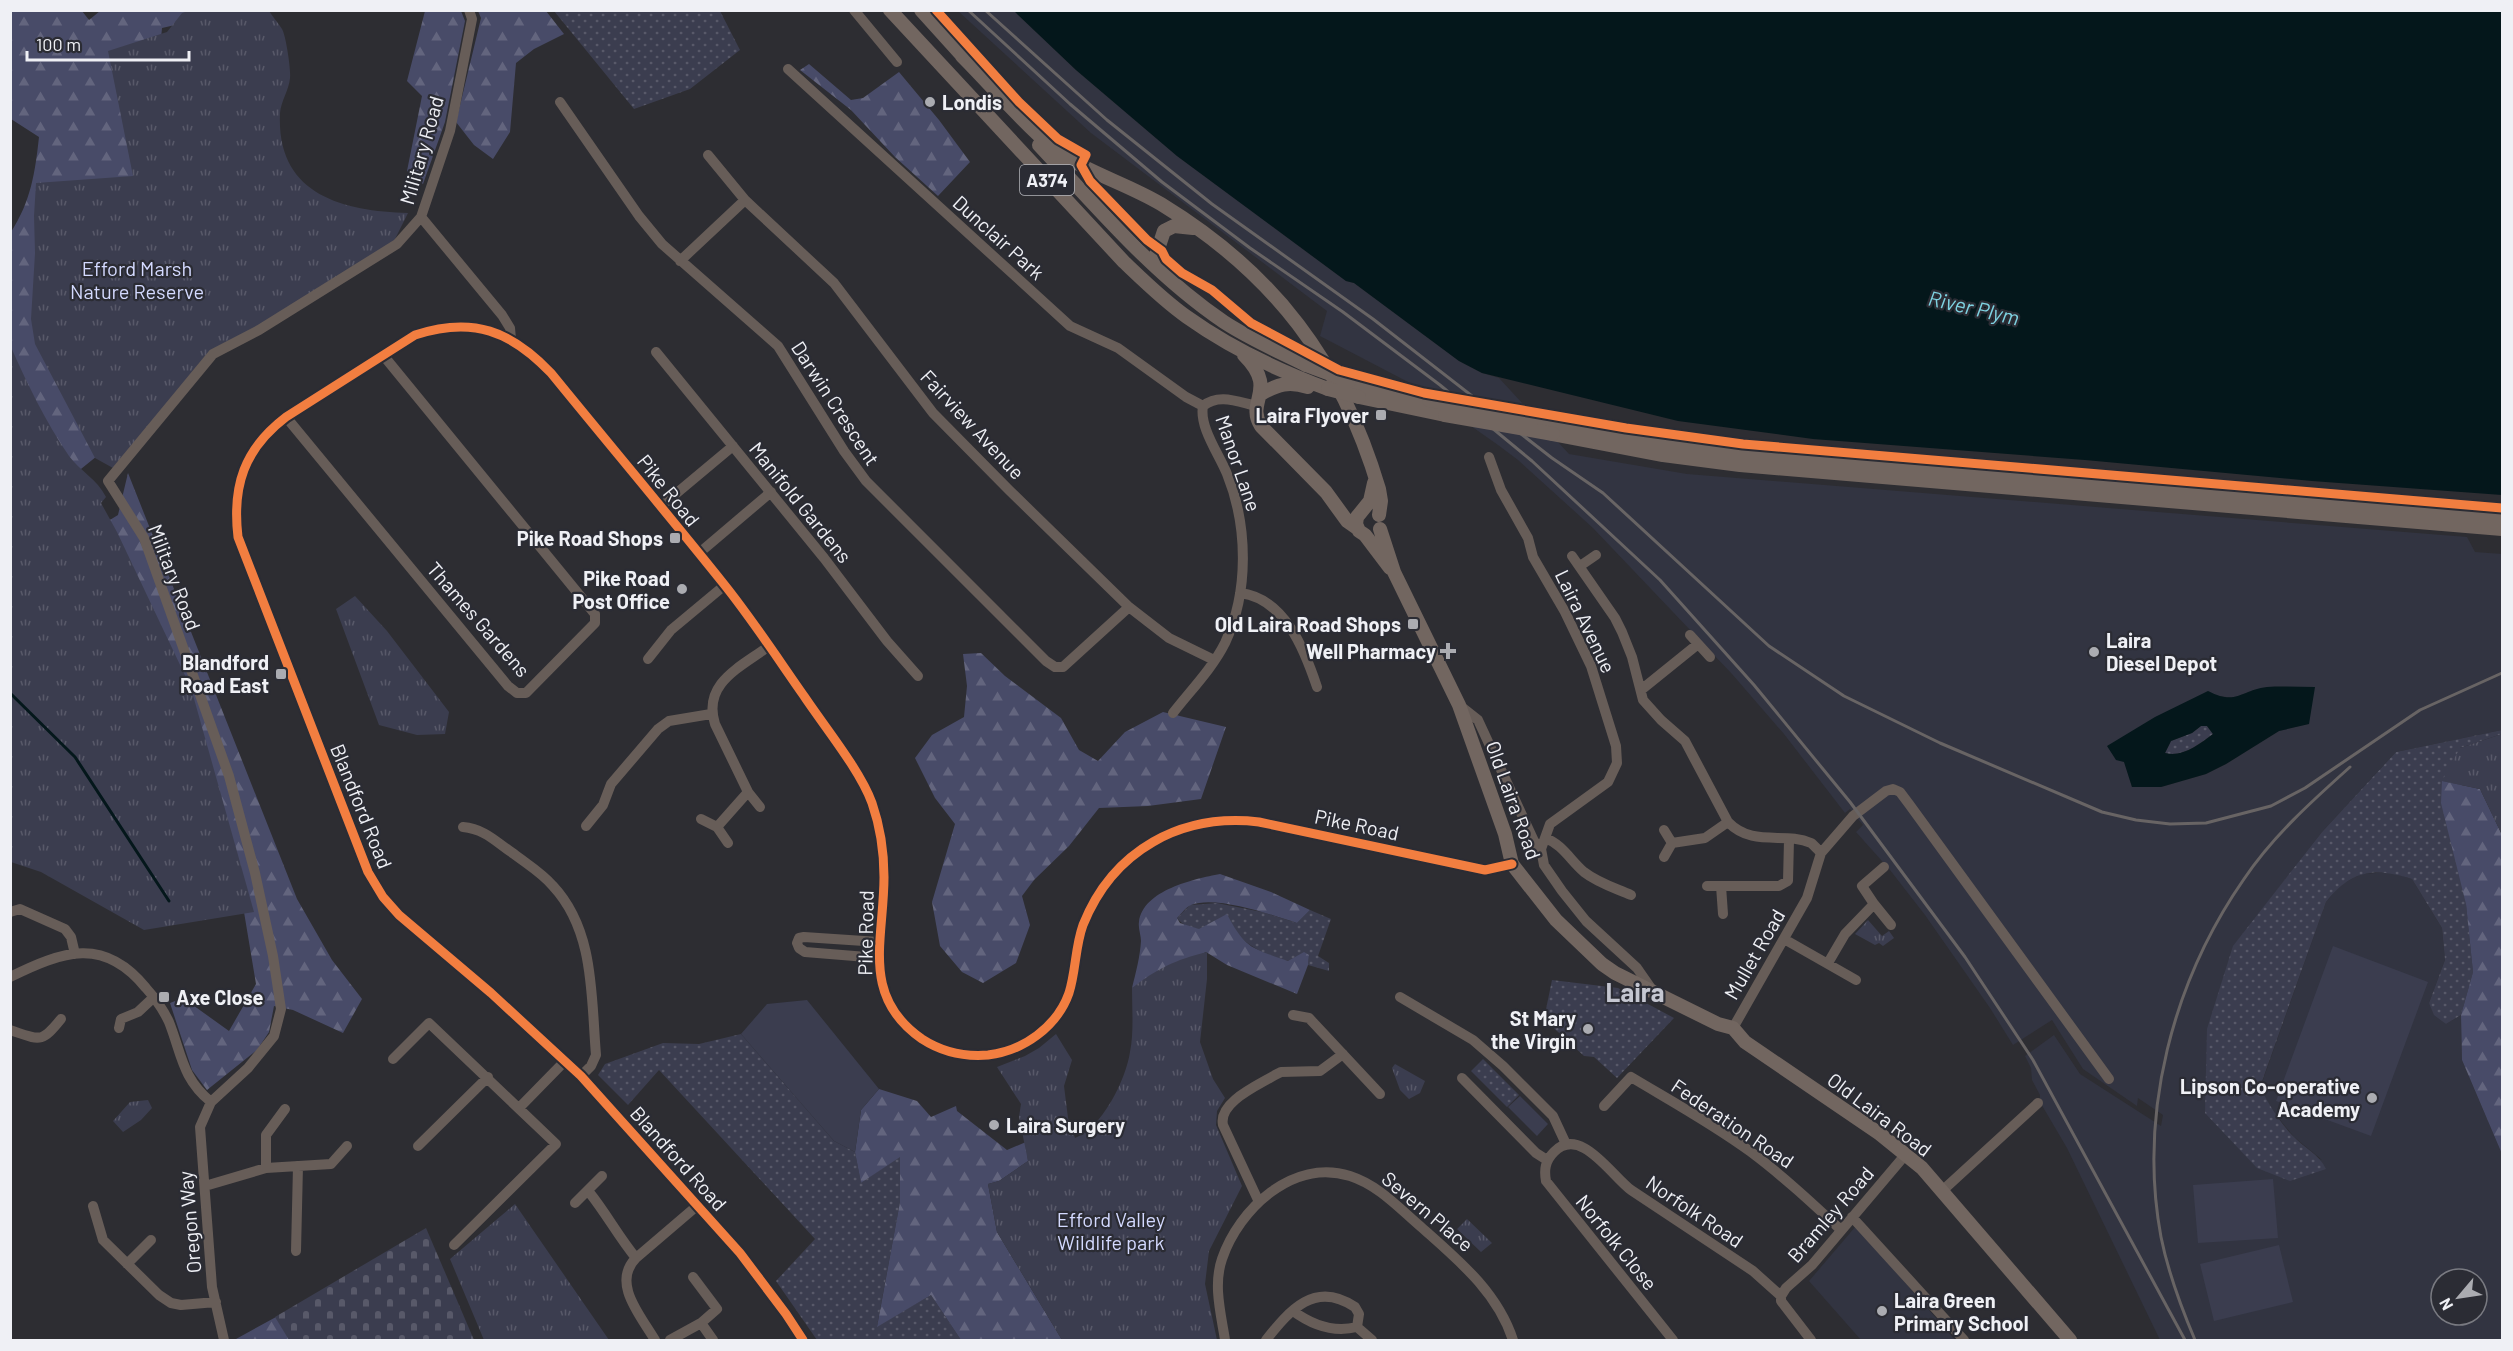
<svg xmlns="http://www.w3.org/2000/svg" width="2513" height="1351" viewBox="0 0 2513 1351" font-family="Barlow,sans-serif">
<style>
.built{fill:#323441;fill-rule:evenodd}
.grass{fill:url(#grass-dots)}
.forest{fill:url(#forest-firs)}
.cemetery{fill:url(#cemetery-stones)}
.park{fill:url(#park-tufts)}
.garden{fill:#3b3d4f}
.water{fill:#04171b;fill-rule:evenodd}
.lines{fill:none;stroke-linecap:round;stroke-linejoin:round}
.stream{stroke:#04171b;stroke-width:3}
.minor{stroke:#675d58;stroke-width:10}
.major{stroke:#726660;stroke-width:14}
.rail{stroke:#686464;stroke-width:3}
.major-bridge{stroke:#726660;stroke-width:14}
.cycleway-casing{stroke:#2b2c34;stroke-width:13}
.cycleway{stroke:#f27e40;stroke-width:9}
.poi-dot{fill:#abacb1;stroke:#2b2c34;stroke-width:2}
.labels{text-anchor:middle;dominant-baseline:central;stroke-width:4.5;stroke-linejoin:round;paint-order:stroke}
.shield{fill:#2b2c34;stroke:#b4b5bb;stroke-width:1.5}
.shield-label{font-size:18px;font-weight:bold;fill:#eff0f5}
.poi-label{font-size:20px;font-weight:bold;fill:#eff0f5;stroke:#2b2c34;text-anchor:end}
.street-label{font-size:20px;fill:#eff0f5;stroke:#2b2c34}
.park-label{font-size:20px;fill:#d4daff;stroke:#2b2c34}
.water-label{font-size:21px;font-style:italic;fill:#7ed2e1;stroke:#2b2c34}
.district-label{font-size:26px;font-weight:bold;fill:#c5c7d1;stroke:#2b2c34}
</style>
<defs>
<pattern id="grass-dots" width="8" height="8" patternUnits="userSpaceOnUse" patternTransform="scale(1.5)"><rect width="8" height="8" fill="#3b3d4f"/><path d="M2 2h.1M6 6h.1" fill="none" stroke="#585969" stroke-width="1.8" stroke-linecap="round"/></pattern>
<pattern id="forest-firs" width="22" height="20" patternUnits="userSpaceOnUse" patternTransform="scale(1.5)"><rect width="22" height="20" fill="#484b68"/><path d="M5 1l3.5 6h-7zM16 11l3.5 6h-7z" fill="#63657e"/></pattern>
<pattern id="cemetery-stones" width="16" height="16" patternUnits="userSpaceOnUse" patternTransform="scale(1.5)"><rect width="16" height="16" fill="#3b3d4f"/><path d="M2 7V4a2 2 0 0 1 4 0v3zM10 15v-3a2 2 0 0 1 4 0v3z" fill="#585969"/></pattern>
<pattern id="park-tufts" width="24" height="20" patternUnits="userSpaceOnUse" patternTransform="scale(1.5)"><rect width="24" height="20" fill="#3b3d4f"/><path d="M3 7l-1-3M5 7V3M7 7l1-3M15 17l-1-3M17 17v-4M19 17l1-3" fill="none" stroke="#585969"/></pattern>
</defs>
<rect width="100%" height="100%" fill="#2d2d32"/>
<path class="built" d="M958,11H1014L1076,70L1177,156L1346,281L1354,283L1459,361L1482,373L1499,378L1569,454L1687,474L2467,537L2475,552L2502,554V730L2396,752L2322,832L2234,946L2205,1113L2322,1160L2294,1137L2271,1109L2260,1088L2326,902L2340,885L2361,874L2390,872L2412,879L2442,928L2445,960L2429,1003L2446,1024L2461,1015L2462,1060L2502,1154V1340H2160L2067,1148L2040,1102V1095L2032,1080L2031,1068L2025,1056L2054,1035L2080,1074L2161,1126L2163,1115L2138,1098L2137,1106L2083,1069L2052,1020L2013,1045L1990,1008L1925,915L1890,870L1856,832L1863,825L1850,809L1845,813L1784,734L1732,674L1593,528L1518,460L1498,445L1410,383L1320,336L1327,311L1091,133ZM2254,690L2308,724L2279,731L2226,764L2206,774L2161,787H2132L2124,761L2218,696L2234,698ZM2441,1279H2477V1315H2441Z
M1856,1226L1955,1340H1861L1809,1281Z"/>
<path class="grass" d="M554,11H720L740,50L690,89L634,109Z
M2201,726H2207L2213,734C2199,744 2182,758 2165,753L2171,741L2192,733Z
M2502,730V734L2460,748L2466,904L2473,972L2461,1015L2446,1024L2434,1015L2429,1003L2445,960L2442,928L2412,879C2374,867 2351,870 2326,902L2260,1087C2269,1105 2279,1121 2292,1135C2304,1148 2319,1154 2326,1169L2290,1181L2257,1168L2205,1113L2207,1029L2233,946L2322,832L2396,752Z
M1217,903L1262,912L1297,923L1310,910L1331,919L1318,956L1329,963V971L1308,965L1309,955C1303,957 1296,960 1290,961C1274,961 1244,944 1235,931C1219,930 1187,933 1177,918L1190,905Z
M1552,980L1618,988L1674,1018L1617,1078L1594,1057L1584,1056L1544,1019Z
M741,1034L834,1141L855,1152L861,1183L900,1156V1202L877,1326L931,1295L961,1340H817L776,1281L815,1239L659,1070L628,1105L598,1075L605,1064L663,1043L699,1044Z
M1483,1059L1519,1095L1507,1107L1471,1071Z"/>
<path class="forest" d="M11,11H82L89,20L100,11H236L162,28L123,435L76,473L11,432V232C31,201 35,173 39,137L11,119Z
M425,11H461L465,21L445,122L423,184L407,171L422,96L407,81Z
M478,11H546L564,34L534,49L516,63L510,132L493,159L474,145L456,122L481,18Z
M809,64L851,100L863,98L899,72L939,120L970,162L938,196L895,157L851,110L800,70Z
M10,443L82,537L118,515L128,473L297,899L332,960L362,999L343,1033L293,1010L274,1006L269,1032L257,1050L207,1090L192,1070L170,1003L183,998L229,1031L256,984L242,900Z
M981,653L1005,676L1061,718L1079,750L1098,761L1125,732L1163,712L1226,727L1201,799L1148,806L1099,808L1069,846L1034,880L1022,896L1030,925L1016,963L983,983L962,972L940,946L932,902L955,824L935,798L915,758L932,735L964,717L967,686L963,654Z
M2442,781L2480,789L2502,835V1154L2462,1060L2461,1015L2473,972L2466,904L2441,803Z
M1220,874L1271,892L1310,910L1297,923C1272,915 1216,895 1191,905C1186,907 1181,914 1177,918L1180,923L1199,929L1227,914C1245,949 1252,948 1288,961L1304,952L1309,955L1308,965L1297,994L1227,965L1206,952L1132,988C1136,972 1140,957 1141,941C1141,935 1138,928 1139,922C1143,890 1194,879 1220,874Z
M879,1089L917,1101L931,1117L956,1106L957,1111L1007,1150L1026,1142L1028,1161L999,1181L988,1184L997,1232L1062,1340H961L931,1295L877,1327L900,1202V1157L861,1183L855,1152L861,1110Z
M276,1317L290,1340H237L236,1339Z"/>
<path class="cemetery" d="M426,1228L474,1340H289L275,1317Z"/>
<path class="park" d="M188,11H269C273,17 278,23 282,29C286,36 291,70 290,78C289,90 281,101 280,113C276,194 341,211 408,213L394,241L260,325L211,351L113,468L95,458L35,344L31,319L35,253L34,216L36,183L133,176L108,51L167,32L182,13Z
M10,345C27,383 45,421 69,456C80,471 97,479 106,497L101,503L117,532L191,688L254,912L144,930L41,872L11,862Z
M355,596L387,631L449,712L445,734L417,735L379,725L336,609Z
M2502,734V835L2480,789L2442,781L2460,748Z
M1868,920L1882,936L1889,931L1894,938L1883,946L1879,943L1875,945L1855,934Z
M1207,952V979L1200,1042L1213,1079L1225,1098L1217,1111L1216,1125L1242,1186L1209,1251L1205,1284L1217,1340H1062L997,1232L988,1184L999,1181L1028,1161L1019,1117L1021,1104L997,1067L1025,1056L1039,1048L1056,1034L1072,1060L1064,1086L1068,1118L1075,1138C1101,1129 1126,1080 1130,1052C1134,1032 1132,1009 1132,988C1158,968 1175,960 1207,952Z
M1395,1064L1425,1081L1420,1093L1409,1099L1400,1090L1392,1068Z
M148,1100L152,1108L141,1120L123,1132L113,1121L130,1102Z
M515,1204L609,1340H484L450,1259Z
M1467,1219L1492,1243L1481,1252L1457,1229Z"/>
<path class="garden" d="M2333,946L2428,982L2371,1136L2276,1101Z
M807,1000L879,1089L861,1110L855,1152L834,1141L741,1034L767,1004Z
M1520,1096L1548,1124L1537,1136L1508,1107Z
M2273,1179L2278,1238L2198,1243L2193,1185Z
M2279,1245L2293,1302L2214,1321L2200,1264Z"/>
<path class="water" d="M1014,11H2502V495L2312,481L2085,460L1813,439L1678,421L1482,373L1459,361L1354,283L1346,281L1177,156L1076,70Z
M2315,687L2309,724L2279,731L2226,764L2206,774L2161,787H2132L2124,762L2116,760L2107,746L2155,717L2208,691C2237,706 2241,690 2267,687C2283,686 2299,687 2315,687ZM2201,726H2207L2213,734C2200,744 2182,758 2165,753L2171,741L2192,733Z"/>
<g class="lines">
<path class="stream" d="M10,693L75,757L169,901"/>
<path class="minor" d="M854,10L897,62
M788,69L1070,326L1118,348L1186,397L1203,406
M560,102L639,216L662,244L778,346L844,451L866,481L1046,661L1055,667H1063L1129,607
M708,155L745,200L834,283L933,413L1009,490L1129,607L1169,638L1214,660
M421,217L502,315L510,328L511,339
M680,261L745,200
M656,352L824,558L887,641L918,676
M286,417L508,686L517,693H526L595,623V614L383,355
M1489,457L1501,490L1528,538L1533,557L1565,612L1591,666L1616,746L1617,763L1608,782L1550,824L1541,849
M660,507L733,446
M698,554L771,492
M1572,556L1615,618L1622,632L1632,657L1643,700L1661,720L1685,741L1728,822C1753,848 1785,831 1811,843C1814,845 1818,850 1821,853
M1580,566L1596,555
M1240,593C1285,598 1305,651 1317,687
M1690,635L1710,657
M648,659L671,630L725,585
M1641,690L1698,644
M1459,705L1478,720L1534,841L1541,849L1544,865L1562,891L1586,921L1637,968L1653,991
M1173,713C1190,691 1212,669 1225,643C1249,592 1248,526 1227,474C1219,454 1199,427 1203,406C1219,393 1238,402 1257,406
M748,792L760,807
M701,819L717,827L728,843
M586,826L603,805L611,784L658,729L669,721L711,714
M463,827C485,829 496,842 514,854C527,864 542,873 553,886C595,931 591,997 596,1055L591,1066L581,1076
M717,827L748,792L715,724C702,683 741,667 769,646
M1545,838C1562,844 1571,861 1584,872C1598,883 1615,888 1631,895
M1672,843L1705,838L1728,822
M1664,857L1672,843L1664,830
M1707,886H1779L1788,881L1789,840
M1721,886L1723,914
M1874,904L1891,925
M10,912L20,909L65,929L71,937L75,954
M1784,939L1856,980
M879,958L805,952L799,948L797,943L799,938L804,937L879,942
M1828,963L1845,934L1874,904L1862,886L1884,867
M10,977C63,951 104,936 146,988C155,998 163,1009 169,1022C182,1055 182,1078 211,1102
M1400,997L1473,1040L1503,1066L1553,1116L1566,1144
M1293,1015L1309,1018L1380,1094
M119,1028L121,1019L138,1012L154,997
M1733,1028L1807,898L1821,853L1853,816L1886,791L1893,789L1900,792L1909,804L2109,1079
M10,1030C40,1040 41,1044 61,1019
M393,1059L429,1023L556,1144L454,1245
M1462,1078L1536,1153L1547,1160
M1604,1106L1631,1077C1671,1101 1713,1124 1751,1152C1783,1176 1812,1203 1841,1230
M519,1108L565,1061
M418,1146L488,1077
M266,1168V1135L285,1109
M205,1186L266,1168L331,1164L347,1146
M1942,1191L2038,1103
M589,1192C606,1213 618,1236 636,1258
M1258,1200L1223,1125C1218,1102 1259,1085 1275,1075L1281,1072L1320,1071L1343,1054
M575,1203L602,1176
M93,1206L103,1240L159,1295L171,1303L181,1305L216,1302
M1852,1217L1964,1340
M296,1251L298,1166
M127,1264L151,1240
M1781,1296L1786,1288L1812,1265L1906,1154
M701,1323L713,1340
M1357,1327L1372,1340
M224,1340L212,1287L200,1127L211,1102L248,1068L274,1036L281,1009L273,956L255,873L229,776L144,538L108,481L213,354L259,330L397,244L421,217L450,131L472,19L469,10
M655,1340C641,1316 611,1283 636,1258L698,1205
M670,1340L701,1323L717,1309L693,1277
M803,1340L786,1314L740,1253L581,1076L491,993L399,915L383,897L368,872L238,537C232,486 244,449 286,417L415,335C473,316 511,331 551,373C608,443 667,513 723,583C752,619 778,659 804,696C824,726 860,770 872,803C880,826 884,853 884,877C884,940 860,996 922,1039C942,1052 964,1057 988,1055C1023,1051 1057,1027 1069,993C1076,971 1075,947 1083,925C1113,850 1181,813 1259,822L1485,870L1512,864
M1225,1340C1221,1314 1213,1285 1222,1259C1239,1209 1293,1158 1350,1176C1378,1185 1398,1207 1420,1226C1457,1259 1497,1291 1513,1340
M1266,1340C1290,1310 1315,1280 1355,1307L1359,1314L1357,1327C1333,1333 1312,1325 1293,1311
M1673,1340L1546,1181C1544,1170 1545,1161 1554,1152C1580,1125 1611,1175 1631,1190L1753,1271L1781,1296V1301L1811,1340"/>
<path class="major" d="M890,10L1124,262C1144,281 1164,301 1187,317C1229,347 1279,371 1328,389
M921,10L968,62
M962,56C992,86 1020,120 1052,147C1084,172 1126,183 1161,204C1274,273 1341,361 1379,489L1381,501L1379,515
M1039,145C1097,207 1153,274 1224,322C1250,339 1278,351 1306,365
M1153,264L1164,231L1174,226L1193,228
M1244,355C1279,390 1245,401 1261,426L1326,492L1347,521L1357,528
M1349,381L1429,400
M1261,394C1278,384 1289,381 1308,387
M1359,397L1445,415
M1534,418L1679,444L1742,453L2502,518
M1553,434L1663,455L1740,465L2502,529
M1374,483L1370,501L1357,517L1356,524L1359,531L1365,535L1390,568
M1380,529L1394,572L1459,705L1505,834L1512,864L1556,920L1602,964L1615,973L1718,1024L1733,1028L1745,1042L1880,1134L1922,1168L2070,1340"/>
<path class="rail" d="M968,10L1070,104L1162,182L1250,248L1343,312L1440,385L1532,461L1660,580L1754,685L1850,802L1965,957L2033,1060L2185,1340
M985,10L1107,120L1212,204L1373,319L1552,458L1603,493L1769,646L1844,696L1940,743L2102,812L2136,820L2170,824L2206,823L2271,806L2305,788L2420,710L2502,673
M2195,1340C2181,1307 2168,1272 2161,1237C2138,1113 2173,981 2244,879C2273,836 2312,801 2350,767"/>
<path class="major-bridge" d="M1306,365L1349,381
M1328,389L1359,397
M1429,400L1534,418
M1445,415L1553,434"/>
<defs>
<path id="cycleway" d="M936,10L1019,102L1058,139L1086,155L1081,165L1090,181L1147,240L1162,251L1166,259L1182,273L1212,290L1251,323L1339,370L1424,393L1626,428L1743,444L2502,508
M803,1340L786,1314L740,1253L581,1076L491,993L399,915L383,897L368,872L238,537C232,486 244,449 286,417L415,335C473,316 511,331 551,373C608,443 667,513 723,583C752,619 778,659 804,696C824,726 860,770 872,803C880,826 884,853 884,877C884,940 860,996 922,1039C942,1052 964,1057 988,1055C1023,1051 1057,1027 1069,993C1076,971 1075,947 1083,925C1113,850 1181,813 1259,822L1485,870L1512,864"/>
</defs>
<use href="#cycleway" class="cycleway-casing"/>
<use href="#cycleway" class="cycleway"/>
</g>
<g class="poi-dot">
<circle cx="930" cy="102" r="6"/>
<rect x="1375" y="409" width="12" height="12" rx="3"/>
<rect x="669" y="532" width="12" height="12" rx="3"/>
<circle cx="682" cy="589" r="6"/>
<rect x="1407" y="618" width="12" height="12" rx="3"/>
<path d="M1445 642h6v6h6v6h-6v6h-6v-6h-6v-6h6z"/>
<circle cx="2094" cy="652" r="6"/>
<rect x="275" y="668" width="12" height="12" rx="3"/>
<rect x="158" y="991" width="12" height="12" rx="3"/>
<circle cx="1588" cy="1029" r="6"/>
<circle cx="2372" cy="1098" r="6"/>
<circle cx="994" cy="1125" r="6"/>
<circle cx="1882" cy="1311" r="6"/>
</g>
<g class="labels">
<rect class="shield" x="1020" y="165" width="54" height="30" rx="4.5"/>
<g class="shield-label">
<text x="1047" y="180">A374</text>
</g>
<g class="poi-label">
<text x="942" y="102" text-anchor="start">Londis</text>
<text x="1369" y="415">Laira Flyover</text>
<text x="663" y="538">Pike Road Shops</text>
<text x="670" y="578">Pike Road<tspan x="670" dy="23">Post Office</tspan></text>
<text x="1401" y="624">Old Laira Road Shops</text>
<text x="2106" y="640" text-anchor="start">Laira<tspan x="2106" dy="23">Diesel Depot</tspan></text>
<text x="1436" y="651">Well Pharmacy</text>
<text x="269" y="662">Blandford<tspan x="269" dy="23">Road East</tspan></text>
<text x="176" y="997" text-anchor="start">Axe Close</text>
<text x="1576" y="1018">St Mary<tspan x="1576" dy="23">the Virgin</tspan></text>
<text x="2360" y="1086">Lipson Co-operative<tspan x="2360" dy="23">Academy</tspan></text>
<text x="1006" y="1125" text-anchor="start">Laira Surgery</text>
<text x="1894" y="1300" text-anchor="start">Laira Green<tspan x="1894" dy="23">Primary School</tspan></text>
</g>
<g class="street-label">
<text transform="translate(421 150) rotate(-74)">Military Road</text>
<text transform="translate(999 237) rotate(42)">Dunclair Park</text>
<text transform="translate(836 403) rotate(57)">Darwin Crescent</text>
<text transform="translate(973 424) rotate(47)">Fairview Avenue</text>
<text transform="translate(1239 463) rotate(71)">Manor Lane</text>
<text transform="translate(669 490) rotate(51)">Pike Road</text>
<text transform="translate(801 502) rotate(51)">Manifold Gardens</text>
<text transform="translate(175 577) rotate(69)">Military Road</text>
<text transform="translate(479 619) rotate(49)">Thames Gardens</text>
<text transform="translate(1586 621) rotate(64)">Laira Avenue</text>
<text transform="translate(1514 800) rotate(70)">Old Laira Road</text>
<text transform="translate(362 806) rotate(68)">Blandford Road</text>
<text transform="translate(1357 824) rotate(12)">Pike Road</text>
<text transform="translate(865 933) rotate(-89)">Pike Road</text>
<text transform="translate(1754 954) rotate(-60)">Mullet Road</text>
<text transform="translate(1880 1114) rotate(37)">Old Laira Road</text>
<text transform="translate(1733 1123) rotate(34)">Federation Road</text>
<text transform="translate(679 1158) rotate(48)">Blandford Road</text>
<text transform="translate(1428 1211) rotate(40)">Severn Place</text>
<text transform="translate(1695 1211) rotate(34)">Norfolk Road</text>
<text transform="translate(1830 1214) rotate(-49)">Bramley Road</text>
<text transform="translate(189 1222) rotate(-95)">Oregon Way</text>
<text transform="translate(1617 1242) rotate(51)">Norfolk Close</text>
</g>
<g class="park-label">
<text x="137" y="268">Efford Marsh<tspan x="137" dy="23">Nature Reserve</tspan></text>
<text x="1111" y="1219">Efford Valley<tspan x="1111" dy="23">Wildlife park</tspan></text>
</g>
<g class="water-label">
<text transform="translate(1974 307) rotate(13)">River Plym</text>
</g>
<g class="district-label">
<text x="1635" y="991">Laira</text>
</g>
</g>
<rect width="2513" height="1351" fill="none" stroke="#eff0f5" stroke-width="24"/>
<g transform="translate(2459 1297) rotate(241)"><circle r="28" fill="#2b2c34" stroke="#797a81" stroke-width="1.5"/>
<path d="M0-4.5L10 22L0 15L-10 22Z" fill="#abacb1"/>
<text y="-9" font-size="16" font-weight="bold" text-anchor="middle" fill="#eff0f5">N</text>
</g>
<path d="M27 51v9h162v-9" fill="none" stroke="#eff0f5" stroke-width="3"/>
<text x="36" y="51" font-size="18" fill="#eff0f5" stroke="#2b2c34" stroke-width="4.5" paint-order="stroke">100 m</text>
</svg>
